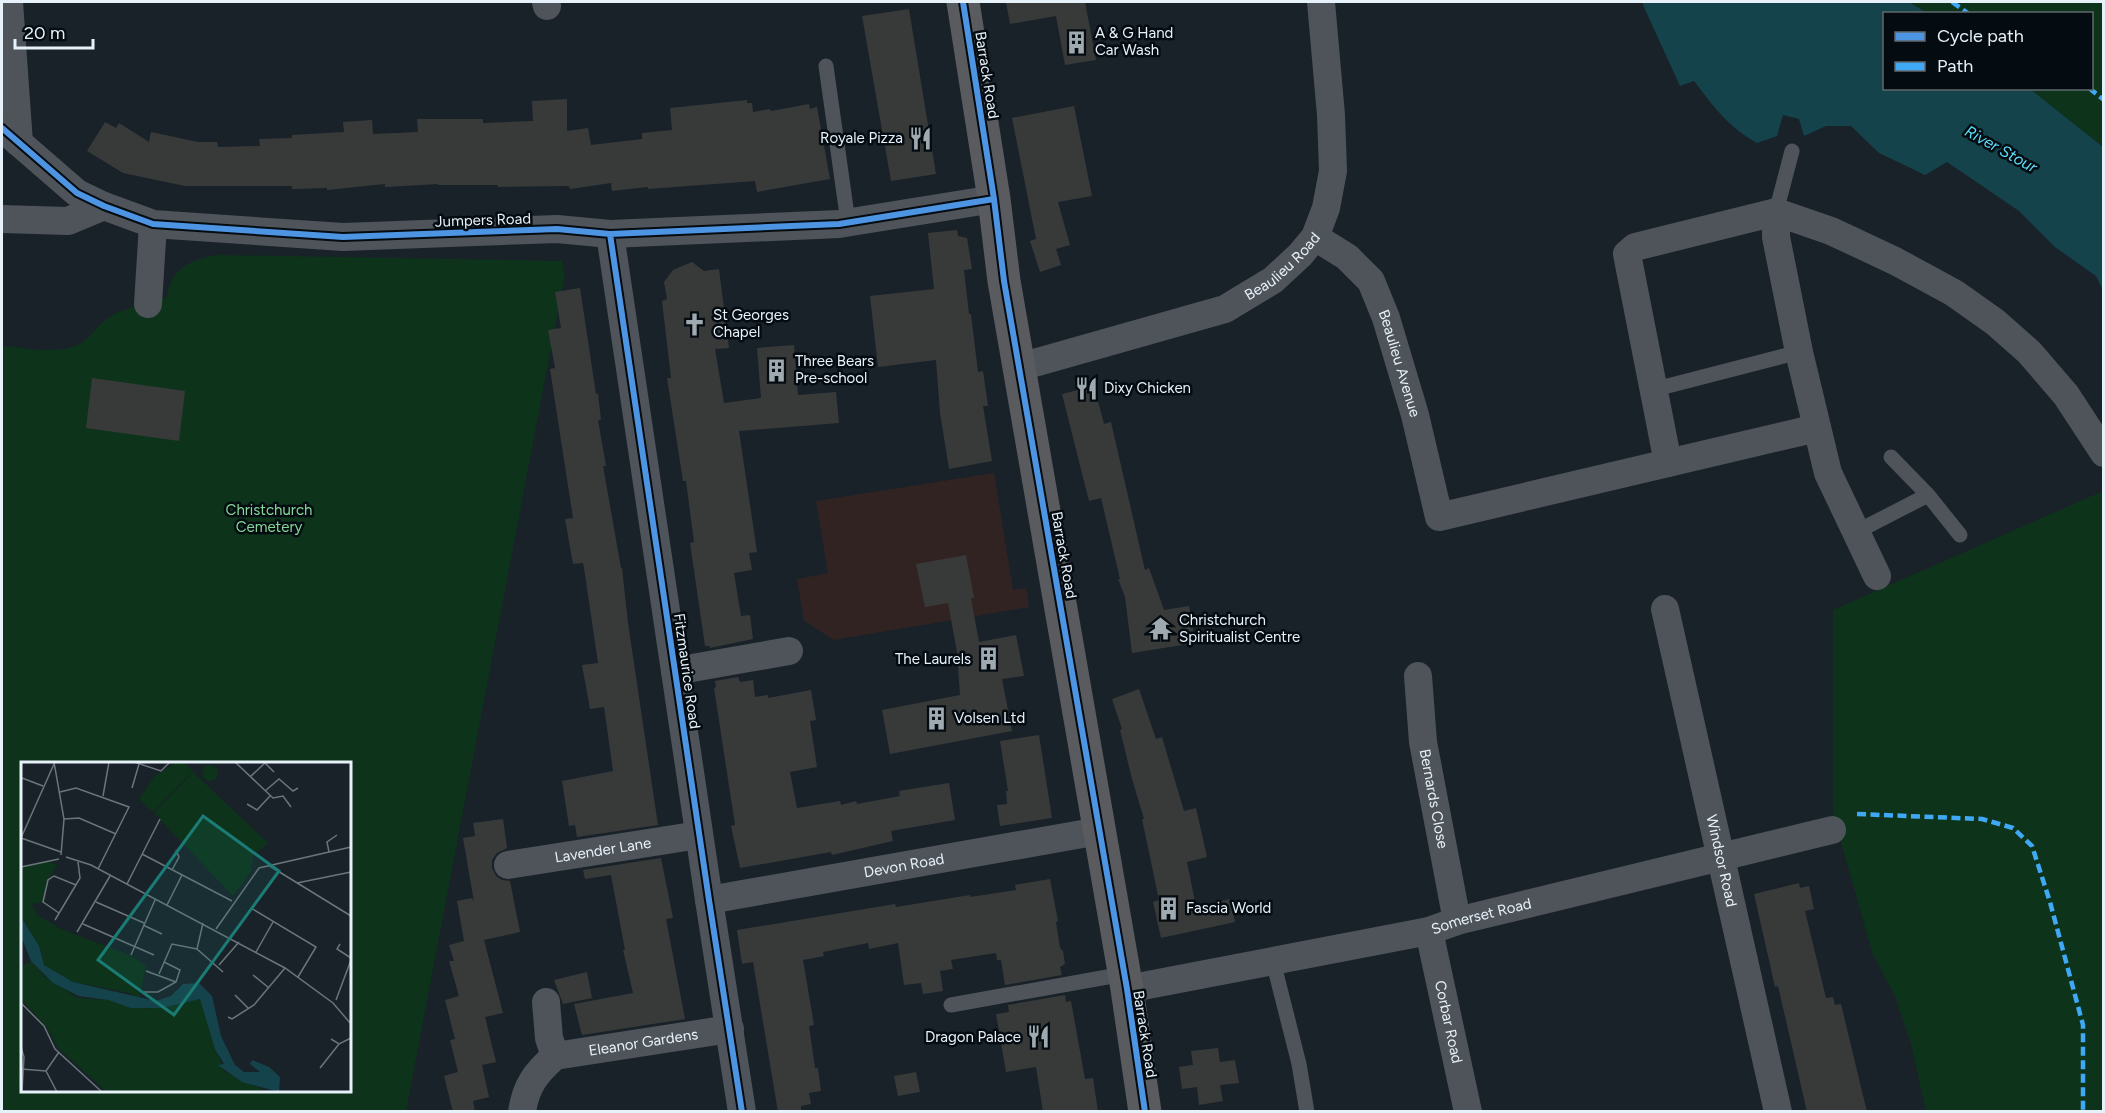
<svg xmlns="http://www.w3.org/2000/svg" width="2105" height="1113" viewBox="0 0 2105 1113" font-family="Figtree,sans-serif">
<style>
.commercial{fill:#322323}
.green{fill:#0e331b;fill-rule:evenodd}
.water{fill:#14434c}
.building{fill:#383a3a}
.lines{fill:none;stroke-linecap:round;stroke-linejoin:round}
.service{stroke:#4e5459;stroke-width:15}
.minor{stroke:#4e5459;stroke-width:28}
.primary{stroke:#5a5b5f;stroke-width:33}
.quiet{stroke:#3fa9f5;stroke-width:4.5;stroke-dasharray:9 4.5;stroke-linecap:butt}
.cycleway-casing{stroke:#050c11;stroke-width:10}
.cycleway{stroke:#4d94e3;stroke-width:6}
.labels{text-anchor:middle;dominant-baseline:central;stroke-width:5;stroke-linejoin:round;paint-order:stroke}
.poi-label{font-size:15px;fill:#e7f1f9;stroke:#050c11;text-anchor:start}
.street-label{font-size:15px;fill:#e7f1f9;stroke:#050c11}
.park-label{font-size:15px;fill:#86d798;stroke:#050c11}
.water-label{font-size:16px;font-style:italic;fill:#5cdffb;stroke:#050c11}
.inset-road{fill:none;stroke:#6b757c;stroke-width:1.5}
.view{fill:#1a7c75;fill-opacity:0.15;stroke:#1a7c75;stroke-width:3}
.inset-edge{fill:none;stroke:#e7f1f9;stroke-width:3}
</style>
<rect width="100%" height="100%" fill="#192229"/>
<path class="commercial" d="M994,473L1013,590L1026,588L1029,607L834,640L804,621L797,579L828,573L816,501Z"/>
<path class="green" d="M1909,2H2103V147L2030,89L2092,88V14L1927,13Z
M219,255L562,261L565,274L406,1111H2V346C25,348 53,354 75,346C89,341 93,330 103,322C121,307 146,304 167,297C172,267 191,259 219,255ZM22,764H350V1090H22Z
M2103,491V1111H1926L1911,1044L1895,996L1872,952L1833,814V610Z"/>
<path class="water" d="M1643,2H1909L1927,13L1884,14V88L2030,89L2103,147V290L2096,276L2055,247L2019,211L1947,162L1925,175L1879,153L1851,126H1826L1804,136L1799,119L1783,115L1777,136L1757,143C1727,126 1715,108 1694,81L1680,86L1643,5Z"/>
<path class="building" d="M1006,2H1085L1096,60L1065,65L1056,16L1010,24Z
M909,9L936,174L891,181L862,16Z
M567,99V131L588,128L591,145L642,139V133L672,130L670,108L747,100V103H752L753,112L770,109L771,111L809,104L810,109L817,107L830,179L757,192L755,181L648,189V187L612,191L611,183L570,189L569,186L498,187V185H438V184L385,187V184L327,190V188L292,189V186H185L123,173L87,151L105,122L116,128L119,123L149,142L151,132L198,142H217L218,147L260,146L259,139L292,138V135L344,132L343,122L372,120L373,134L418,132L417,119H483V123L533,121L532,101Z
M1074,106L1092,196L1058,202L1070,245L1056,249L1061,265L1040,272L1030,241L1036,239L1012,118Z
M957,230L958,236L967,238L972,269L964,270L969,314H971L978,372L983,371L988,406H983L992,461L949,469L940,413L936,360L878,367L870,296L934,289L928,233Z
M692,262L704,271L719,269L729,348L715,349L724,403L761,398L757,348L794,345L798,395L836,392L839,423L739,431L757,552L749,553L752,570L734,573L741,616L750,615L753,639L710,648V646H705L690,543L694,542L686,481H683L667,378H671L662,301L667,299L664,282L673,270Z
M580,288L596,394L598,393L601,420H598L606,466H603L621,568H622L628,623L658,825L577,837L575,825L569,826L562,781L613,771L604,707L590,709L582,665L598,663L584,568L583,563L573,564L565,519L573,518L550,369L555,368L548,330L561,328L555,292Z
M92,378L185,391L179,441L86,428Z
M1094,386L1104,424L1111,422L1145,570L1149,568L1164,610L1189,606L1195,643L1132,653L1125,597L1118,579H1120L1101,498L1089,501L1062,394Z
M966,555L974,598H971L979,642L1016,635L1024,676L1002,679L1012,731L890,754L882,710L960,695L957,652L948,603L925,607L916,564Z
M738,677L740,682L753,680L755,697L768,695V698L811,690L816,720L810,721L817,767L790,772L797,808L840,801L841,805L856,801L857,804L900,796L899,791L949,783L955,820L891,831L893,841L832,855L831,852L740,868L731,826L735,825L714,688L716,687L715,681Z
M1139,689L1156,739L1162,737L1184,811L1196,808L1207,857L1187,862L1196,907L1230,899L1235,922L1161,938L1153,902L1159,900L1142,819H1144L1132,779L1120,730L1122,729L1112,699Z
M1039,735L1052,818L1000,826L997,805L1007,804L1006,791H1008L1000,741Z
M503,819L507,848L497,853L492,860V868L496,876L502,880L510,881L520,932L484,940L503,1013L485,1017L496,1062L482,1065L489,1097L473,1101L475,1112H453L444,1076L458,1072L450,1040L455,1039L445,1000L459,996L449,961H454L449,945L464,941L457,901L472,898L474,902L463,838L475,836L473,823Z
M661,858L673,918L666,919L685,1019L582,1035L574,1004L633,993L623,950H625L611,875L585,879L583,870Z
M1050,879L1058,921L1056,922L1060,948L1063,951L1065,964L1060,967L1062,975L1005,985L1001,960H997L996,953L951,960L953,969L940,971L943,991L923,994L921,983L904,985L898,943L869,949L868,943L823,952L824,956L803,960L814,1025L809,1026L815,1068H818L821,1091L809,1093L811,1104L801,1106V1112H778L753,962L742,964L737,930L895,904L896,907L970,895V897L1016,890L1015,885Z
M1799,883L1800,888L1809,886L1814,909L1805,911L1826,998L1833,997L1835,1005L1841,1004L1867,1112H1807L1778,986L1775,987L1754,894Z
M587,972L592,998L563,1004L554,980Z
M1065,995L1066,1002L1071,1001L1085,1079L1093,1078L1098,1112H1043L1036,1067L1006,1072L996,1014L1009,1012L1008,1005Z
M1218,1048L1220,1062L1235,1060L1239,1083L1220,1085L1223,1101L1199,1105L1197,1087L1182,1089L1179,1067L1193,1065L1191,1051Z
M916,1072L920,1092L898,1096L894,1076Z"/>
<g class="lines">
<path class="service" d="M826,66L848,222
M1776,212L1792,151
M1652,390L1799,352
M1891,457L1928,495L1960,535
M1856,532L1928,495
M1273,961L1299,1064L1307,1112
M951,1005L1124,974"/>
<g class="minor">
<path d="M9,2L19,143"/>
<path d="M546,2L547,6"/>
<path d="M2,128L77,193L104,206L153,224L343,237L557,229L610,234L839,224L994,199"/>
<path d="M1776,212V237L1799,352L1828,473L1877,576"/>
<path d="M2,219L68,221L104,206"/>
<path d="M610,234L709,900L742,1112"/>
<path id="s1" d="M1315,237L1347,257L1371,281L1386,318L1415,415L1439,517L1817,428"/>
<path d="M148,304L153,224"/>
<path id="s2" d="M1020,367L1225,309L1273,280L1300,255L1315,237L1326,208L1333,171L1331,115L1321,2"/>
<path d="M1668,463L1627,254L1635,247L1776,212L1831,231L1895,261L1954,293L1995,322L2029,352L2066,395L2104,453"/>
<path id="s3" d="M1665,609L1778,1112"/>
<path d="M675,671L789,651"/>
<path id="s4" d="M1418,676L1423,742L1457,921"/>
<path id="s5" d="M508,865L699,835"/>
<path id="s6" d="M709,900L1099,831"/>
<path id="s7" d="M1429,931L1468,1112"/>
<path id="s8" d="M1127,989L1429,931L1457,921L1832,830"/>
<path d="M546,1002L549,1038L555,1056"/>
<path id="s9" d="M522,1112C526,1085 536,1073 555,1056L730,1029"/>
</g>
<path class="primary" d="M963,2L994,199L1004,281L1127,989L1145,1112"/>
<path class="quiet" d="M1952,2L1969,14
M2089,88L2104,100
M1857,814L1982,819L2013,828L2032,846L2050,902L2083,1025V1112"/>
<defs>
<path id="cycleway" d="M963,2L994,199L1004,281L1127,989L1145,1112
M2,128L77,193L104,206L153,224L343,237L557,229L610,234L839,224L994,199
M610,234L709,900L742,1112"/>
</defs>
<use href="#cycleway" class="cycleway-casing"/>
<use href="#cycleway" class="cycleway"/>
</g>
<defs>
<symbol id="building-bare" viewBox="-9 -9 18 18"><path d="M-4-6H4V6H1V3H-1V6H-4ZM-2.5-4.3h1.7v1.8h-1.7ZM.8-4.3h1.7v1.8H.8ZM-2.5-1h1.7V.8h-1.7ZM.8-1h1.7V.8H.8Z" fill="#9fa9b0" stroke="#050c11" stroke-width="2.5" paint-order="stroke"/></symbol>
<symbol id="restaurant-bare" viewBox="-9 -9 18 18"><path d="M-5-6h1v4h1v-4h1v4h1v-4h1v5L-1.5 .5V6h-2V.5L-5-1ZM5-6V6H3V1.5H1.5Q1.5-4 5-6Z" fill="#9fa9b0" stroke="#050c11" stroke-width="2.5" paint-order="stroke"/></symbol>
<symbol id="church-bare" viewBox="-9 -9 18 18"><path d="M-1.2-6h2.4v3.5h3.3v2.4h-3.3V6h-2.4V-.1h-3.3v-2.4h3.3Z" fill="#9fa9b0" stroke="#050c11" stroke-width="2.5" paint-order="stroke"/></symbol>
<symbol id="temple-bare" viewBox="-9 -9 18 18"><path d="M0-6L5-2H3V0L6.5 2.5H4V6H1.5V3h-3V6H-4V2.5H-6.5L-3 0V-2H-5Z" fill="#9fa9b0" stroke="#050c11" stroke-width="2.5" paint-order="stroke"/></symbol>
</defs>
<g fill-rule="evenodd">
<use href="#building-bare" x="1060" y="26" width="33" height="33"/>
<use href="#restaurant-bare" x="904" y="122" width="33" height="33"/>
<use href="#church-bare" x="678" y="308" width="33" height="33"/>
<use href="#building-bare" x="760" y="354" width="33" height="33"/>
<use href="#restaurant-bare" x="1070" y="372" width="33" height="33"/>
<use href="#temple-bare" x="1144" y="612" width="33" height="33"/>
<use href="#building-bare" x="972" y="642" width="33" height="33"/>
<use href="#building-bare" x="920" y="702" width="33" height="33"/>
<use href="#building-bare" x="1152" y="892" width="33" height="33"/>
<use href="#restaurant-bare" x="1022" y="1020" width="33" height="33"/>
</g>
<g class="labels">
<g class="poi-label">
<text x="1095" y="33">A &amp; G Hand<tspan x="1095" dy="17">Car Wash</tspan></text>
<text x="903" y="138" text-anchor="end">Royale Pizza</text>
<text x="713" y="315">St Georges<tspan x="713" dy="17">Chapel</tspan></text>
<text x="795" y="361">Three Bears<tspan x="795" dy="17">Pre-school</tspan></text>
<text x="1104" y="388">Dixy Chicken</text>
<text x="1179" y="620">Christchurch<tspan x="1179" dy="17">Spiritualist Centre</tspan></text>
<text x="971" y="659" text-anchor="end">The Laurels</text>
<text x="954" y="718">Volsen Ltd</text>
<text x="1186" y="908">Fascia World</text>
<text x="1021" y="1037" text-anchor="end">Dragon Palace</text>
</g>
<g class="street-label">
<text transform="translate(987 75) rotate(81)">Barrack Road</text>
<text transform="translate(483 220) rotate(-2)">Jumpers Road</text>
<text stroke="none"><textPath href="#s2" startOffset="285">Beaulieu Road</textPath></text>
<text stroke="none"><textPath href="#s1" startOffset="159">Beaulieu Avenue</textPath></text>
<text transform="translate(1064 555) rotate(80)">Barrack Road</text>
<text transform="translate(687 671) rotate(82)">Fitzmaurice Road</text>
<text stroke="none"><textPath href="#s4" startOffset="124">Bernards Close</textPath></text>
<text stroke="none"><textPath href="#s5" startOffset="96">Lavender Lane</textPath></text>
<text stroke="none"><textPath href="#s3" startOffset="258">Windsor Road</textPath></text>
<text stroke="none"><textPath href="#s6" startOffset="198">Devon Road</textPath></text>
<text stroke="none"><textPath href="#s8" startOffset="362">Somerset Road</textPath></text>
<text stroke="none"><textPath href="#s7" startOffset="93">Corbar Road</textPath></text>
<text transform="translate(1145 1034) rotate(81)">Barrack Road</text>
<text stroke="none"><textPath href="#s9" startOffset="156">Eleanor Gardens</textPath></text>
</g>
<g class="park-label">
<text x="269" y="510">Christchurch<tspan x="269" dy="17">Cemetery</tspan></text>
</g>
<g class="water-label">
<text transform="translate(2001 149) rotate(29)">River Stour</text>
</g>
</g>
<g transform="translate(21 762)">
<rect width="330" height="330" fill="#192229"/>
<path d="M155,0H163L172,9L132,50L118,37L133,15ZM181 11a8 8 0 1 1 16 0a8 8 0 1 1-16 0ZM172,10L247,81L232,94L230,110L212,134L133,51ZM25,99L36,103L25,121L22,140L11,142L16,153L40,167L111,194L125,204L118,237L109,231L52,220L23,203L18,184L0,155V105ZM10,199L24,215L57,236L87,238L124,247L179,237L203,309L247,330H86L37,286L26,265L0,237V205Z" fill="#0e331b"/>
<path d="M0,155L18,184L23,203L52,220L135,239L150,234L162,222L178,221L191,234L200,274L214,303L223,310H239L229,302L231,298L248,305L259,315L258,330L221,320L197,303L203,302L194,287L179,237L141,246H110L87,238L58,234L32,221L10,199L0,174Z" fill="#14434c"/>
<path class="inset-road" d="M33,0L43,57L40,93M113,0L140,9L149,0M214,0L252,36L262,34L270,45M229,15L244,1L253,10M1,16L22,24M111,26L118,2M244,29L258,17L272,29L277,26M39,30L55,26L108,45L77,107M82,34L88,0M226,42L236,48L249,34M43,57L58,56L95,72M0,76L33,2M0,76L40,90M308,90L306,80L316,73M121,92L211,139M45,95L70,103L264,206L312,241L330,262M247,103L330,154M0,105L38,97M151,108L158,95L155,88M276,121L330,110M106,122L139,57M75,140L123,161M146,143L161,113M230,146L295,185L277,215M38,151L22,140L27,118L33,114L55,123M34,158L59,116L57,100M182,161L176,187L202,210M62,162L133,193M122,163L141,172M195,167L238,106L330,85M56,170L89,114M319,182L316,187L330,196M235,190L252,160M110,193L134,138M198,203L218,180M125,209L155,220M138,212L151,182L176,187M232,213L248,226M120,230H137L155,220L159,208L143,200M214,233L227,246M315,238L330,198M0,241L23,264L34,287L81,330M207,255L211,257L233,243L264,206M310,277L318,282L330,276M0,285L3,295L1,330M299,306L318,282M0,307L25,309L38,290M25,309L36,330"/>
<path class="view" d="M182,54L258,109L153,253L77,198Z"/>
<rect width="330" height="330" class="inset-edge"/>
</g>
<rect width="2105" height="1113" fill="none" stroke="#e7f1f9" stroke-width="6"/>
<rect x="1883" y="12" width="210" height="78" fill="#050c11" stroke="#5f686e" stroke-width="1.5"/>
<rect x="1895" y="32" width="30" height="9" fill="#4d94e3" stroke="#5f686e" stroke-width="1.5"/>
<text x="1937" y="42" font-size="18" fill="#e7f1f9">Cycle path</text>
<rect x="1895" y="62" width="30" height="9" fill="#3fa9f5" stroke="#5f686e" stroke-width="1.5"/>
<text x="1937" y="72" font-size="18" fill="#e7f1f9">Path</text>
<path d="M15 39v9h78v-9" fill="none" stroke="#e7f1f9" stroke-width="3"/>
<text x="24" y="39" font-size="18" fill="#e7f1f9" stroke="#050c11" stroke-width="4.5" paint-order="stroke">20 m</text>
</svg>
